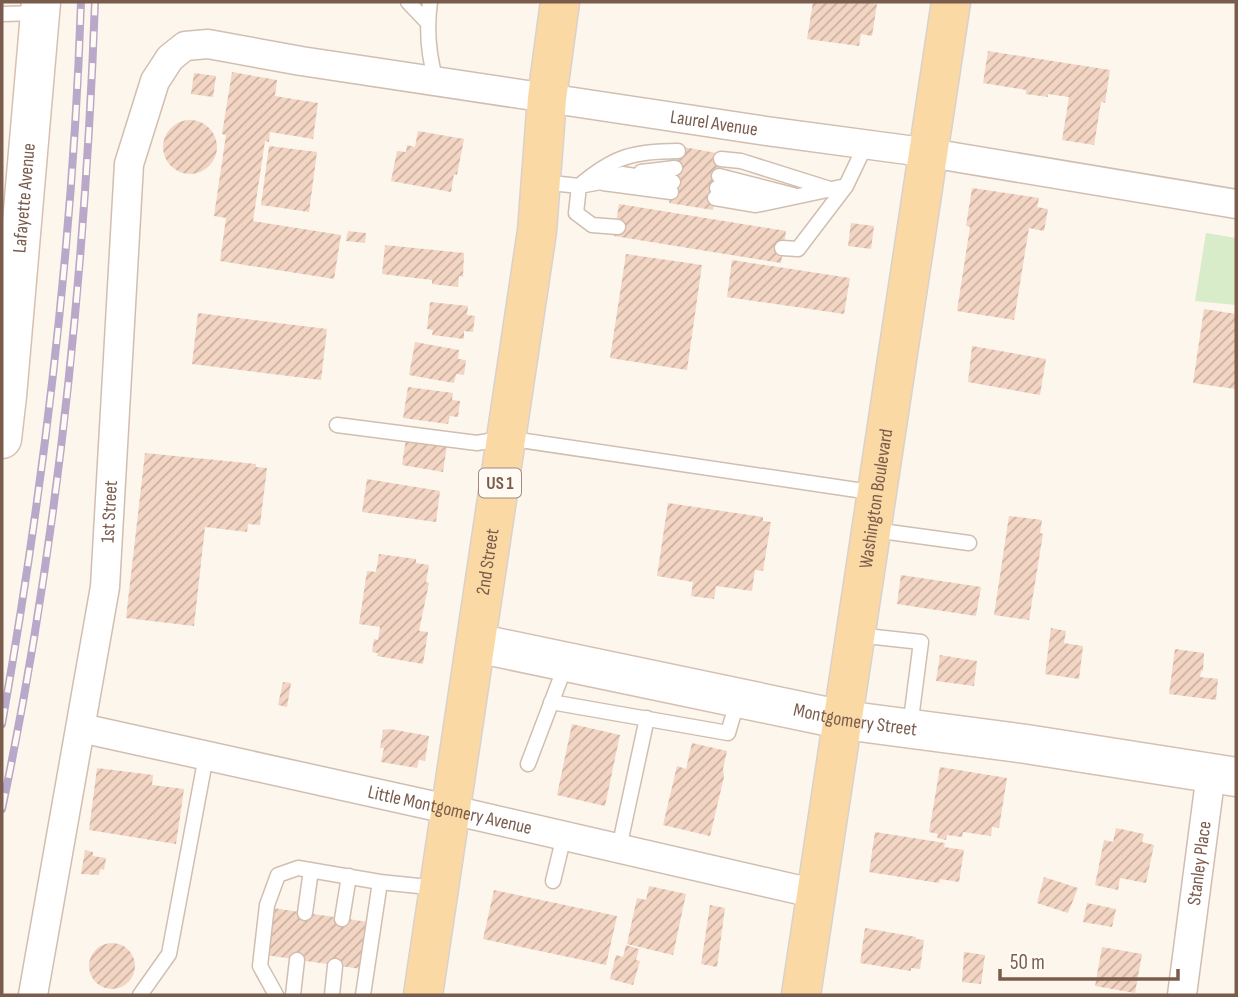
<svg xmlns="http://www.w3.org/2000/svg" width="1238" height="997" viewBox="0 0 1238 997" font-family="'Sofia Sans Condensed',sans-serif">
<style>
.green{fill:#d8ecc9}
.building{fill:url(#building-hatch)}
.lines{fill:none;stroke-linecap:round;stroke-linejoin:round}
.lane-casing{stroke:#d1beb0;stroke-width:17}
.street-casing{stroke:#d1beb0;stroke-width:31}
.secondary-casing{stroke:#d6c0b0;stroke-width:41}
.primary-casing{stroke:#dad1cd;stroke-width:41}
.lane{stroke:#fff;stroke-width:14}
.street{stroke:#fff;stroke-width:28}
.secondary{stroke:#fff;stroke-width:38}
.primary{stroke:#fbd9a5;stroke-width:38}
.rail-casing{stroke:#b9a8c9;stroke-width:8}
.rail{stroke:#fffaf3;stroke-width:5;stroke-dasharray:16;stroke-linecap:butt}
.labels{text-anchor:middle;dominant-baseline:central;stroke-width:5;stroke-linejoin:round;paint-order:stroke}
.shield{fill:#fffaf3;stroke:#a28b7f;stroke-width:2}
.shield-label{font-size:18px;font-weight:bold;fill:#7a5c4d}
.street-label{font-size:19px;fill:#7a5c4d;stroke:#fffaf3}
</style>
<defs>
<pattern id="building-hatch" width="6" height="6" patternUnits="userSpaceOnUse" patternTransform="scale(1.75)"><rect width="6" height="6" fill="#f3d5c3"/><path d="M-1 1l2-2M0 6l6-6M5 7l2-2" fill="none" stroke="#cab0a1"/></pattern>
</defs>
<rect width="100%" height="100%" fill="#fdf6ec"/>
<path class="green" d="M1206,233L1236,238V305L1195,301Z"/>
<path class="building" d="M813,2H865L877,4L872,36L861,34L859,46L807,39Z
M988,51L1110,70L1105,103L1101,102L1094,145L1062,140L1069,97L1048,94V97L1026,94V90L983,83Z
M232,72L277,80L275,96L318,103L313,139L270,132L269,142L265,141L253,221L341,235L334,279L220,261L226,218L214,216L226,135L222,134Z
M194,73L216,76L213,97L191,94Z
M163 147a27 27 0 1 1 54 0a27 27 0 1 1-54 0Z
M418,131L464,139L457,175L454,174L451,192L391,181L397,151L406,152L407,145L415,147Z
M269,146L317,152L309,212L261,205Z
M678,146L722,154L713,210L669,203Z
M972,188L1039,198L1037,207L1048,209L1044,231L1029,228L1014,320L957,311L970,227L966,226Z
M619,204L786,231L781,263L614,236Z
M851,223L874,226L871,249L848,246Z
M348,231L366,233L365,243L346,241Z
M385,245L464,253L463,277L459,276L458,287L432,284V280L382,274Z
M626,254L702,265L687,370L610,358Z
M732,260L850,278L844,314L727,297Z
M430,302L468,306L467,315L475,316L473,332L464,331V339L432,335L433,330L427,329Z
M1204,309L1236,314L1235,389L1193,383Z
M198,313L327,329L321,380L192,364Z
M415,342L459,350L458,359L466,360L464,375L456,374L454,383L409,375Z
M972,346L1046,359L1040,395L968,382Z
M408,387L453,393L452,400L460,401L458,417L450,416L448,424L403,418Z
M406,438L447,445L443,472L402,465Z
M145,453L256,464V467L267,468L260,525L248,524L247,532L205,527L194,626L126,618Z
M367,479L440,491L436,522L362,512Z
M668,503L763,517V521L771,522L763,571L755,570L752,591L716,586L714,599L691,596L693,582L657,576Z
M1009,516L1042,520L1040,533L1043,534L1029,620L994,615Z
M379,554L416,559V563L429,565L426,582L429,583L419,631L428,632L423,664L377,656L378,653L372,652L374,639L378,640L380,627L359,624L367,571L376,572Z
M901,575L981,587L976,616L897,604Z
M1051,628L1066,631L1064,643L1083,646L1079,679L1045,674Z
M1175,649L1204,653L1203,671H1201L1200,677L1218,679L1216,700L1169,694Z
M940,655L977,661L974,686L936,681Z
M283,682L291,683L287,707L278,705Z
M572,724L620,735L605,806L557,795Z
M390,729L429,736L425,761L419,760L417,768L381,762L384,748H380L383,730Z
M692,743L727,751L723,769L724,777L710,836L663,825L677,766L686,769Z
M940,767L1007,778L999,828L992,827L991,836L963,832L962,837L947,835L946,840L937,838L938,834L929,832Z
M97,768L153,775L152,785L184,789L176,844L89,830Z
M1116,828L1144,834L1142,842L1154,845L1146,883L1120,878L1118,890L1095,885L1104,840L1113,842Z
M875,832L945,843L944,847L964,850L959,882L940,879L939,883L869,872Z
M85,850L93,852V856L106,858L104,870L100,869L99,875L81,874Z
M1044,877L1078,888L1068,913L1037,903Z
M649,886L686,894L673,955L627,944L637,898L646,900Z
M494,890L617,916L606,965L483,939Z
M1087,903L1116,909L1112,927L1083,922Z
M710,905L725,908L717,967L701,964Z
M273,908L368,922L361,969L266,955Z
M865,928L916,937V939L924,940L920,969L911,968V971L860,963Z
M89 966a23 23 0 1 1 46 0a23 23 0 1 1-46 0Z
M626,945L639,949L636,960L640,961L633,985L610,979L616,955L623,957Z
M1102,947L1142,954L1135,993L1095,986Z
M964,952L985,955L981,984L962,982Z"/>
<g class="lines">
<defs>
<path id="lane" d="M408,2L428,23
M430,2C426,30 428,54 436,81
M2,14L39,13
M721,159L741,161L830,189
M641,172L675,168
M719,176L793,195
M542,182L579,186C613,157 633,151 678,151
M603,183L671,192
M717,188L760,195
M715,198L756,205L846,186L866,144
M618,227L592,225L576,213L579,186L601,182L622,174L673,182
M782,248L798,249L846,186
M337,425L477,443L506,438L877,493
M874,530L969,543
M857,635L921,642L910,727
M551,702L728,733L738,699
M528,764L566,664
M619,848L647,718
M553,881L564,836
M305,913L311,870
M342,919L349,876
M140,995L169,954L206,756
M276,995L260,966L267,905L278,875L298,868L380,882L438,888
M293,995L297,960
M332,995L335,966
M363,995L380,882"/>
<g id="street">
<path id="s1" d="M81,728L452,810L817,894"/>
<path id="s2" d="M33,995L105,587L129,164L155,81L170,58L185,46L208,44L301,61L766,131L930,153L1236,204"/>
<path id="s3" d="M1182,995L1211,773"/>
</g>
<g id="secondary">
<path id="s4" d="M2,439L7,396L41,2"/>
<path id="s5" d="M476,643L844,720L1026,744L1236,777"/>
</g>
<g id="primary">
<path id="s6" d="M423,995L537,231L547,98L560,2"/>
<path id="s7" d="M801,995L951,2"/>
</g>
</defs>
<use href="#lane" class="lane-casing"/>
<use href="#street" class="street-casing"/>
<use href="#secondary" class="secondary-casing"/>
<use href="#primary" class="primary-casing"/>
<use href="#lane" class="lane"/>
<use href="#street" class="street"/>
<use href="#secondary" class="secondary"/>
<use href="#primary" class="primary"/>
<defs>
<path id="rail" d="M2,724C44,485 73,244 81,2
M2,809C58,544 85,272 95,2"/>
</defs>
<use href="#rail" class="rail-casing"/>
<use href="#rail" class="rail"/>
</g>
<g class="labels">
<rect class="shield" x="479" y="468.5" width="42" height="29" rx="5"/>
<g class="shield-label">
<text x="500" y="483">US 1</text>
</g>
<g class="street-label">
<text stroke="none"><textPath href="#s2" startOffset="1507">Laurel Avenue</textPath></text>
<text stroke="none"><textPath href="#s4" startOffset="242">Lafayette Avenue</textPath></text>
<text stroke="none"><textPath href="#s7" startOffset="502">Washington Boulevard</textPath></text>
<text stroke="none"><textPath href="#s2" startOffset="490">1st Street</textPath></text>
<text stroke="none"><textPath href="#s6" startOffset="438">2nd Street</textPath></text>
<text stroke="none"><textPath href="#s5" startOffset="387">Montgomery Street</textPath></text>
<text stroke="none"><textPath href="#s1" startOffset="378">Little Montgomery Avenue</textPath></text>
<text stroke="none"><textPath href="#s3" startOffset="133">Stanley Place</textPath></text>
</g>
</g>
<rect width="1238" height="997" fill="none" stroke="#7a5c4d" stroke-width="7"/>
<path d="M1000 969v10h178v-10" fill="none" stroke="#7a5c4d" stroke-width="3.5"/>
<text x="1010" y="969" font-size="21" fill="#7a5c4d" stroke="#fffaf3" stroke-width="5" paint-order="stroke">50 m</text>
</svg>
